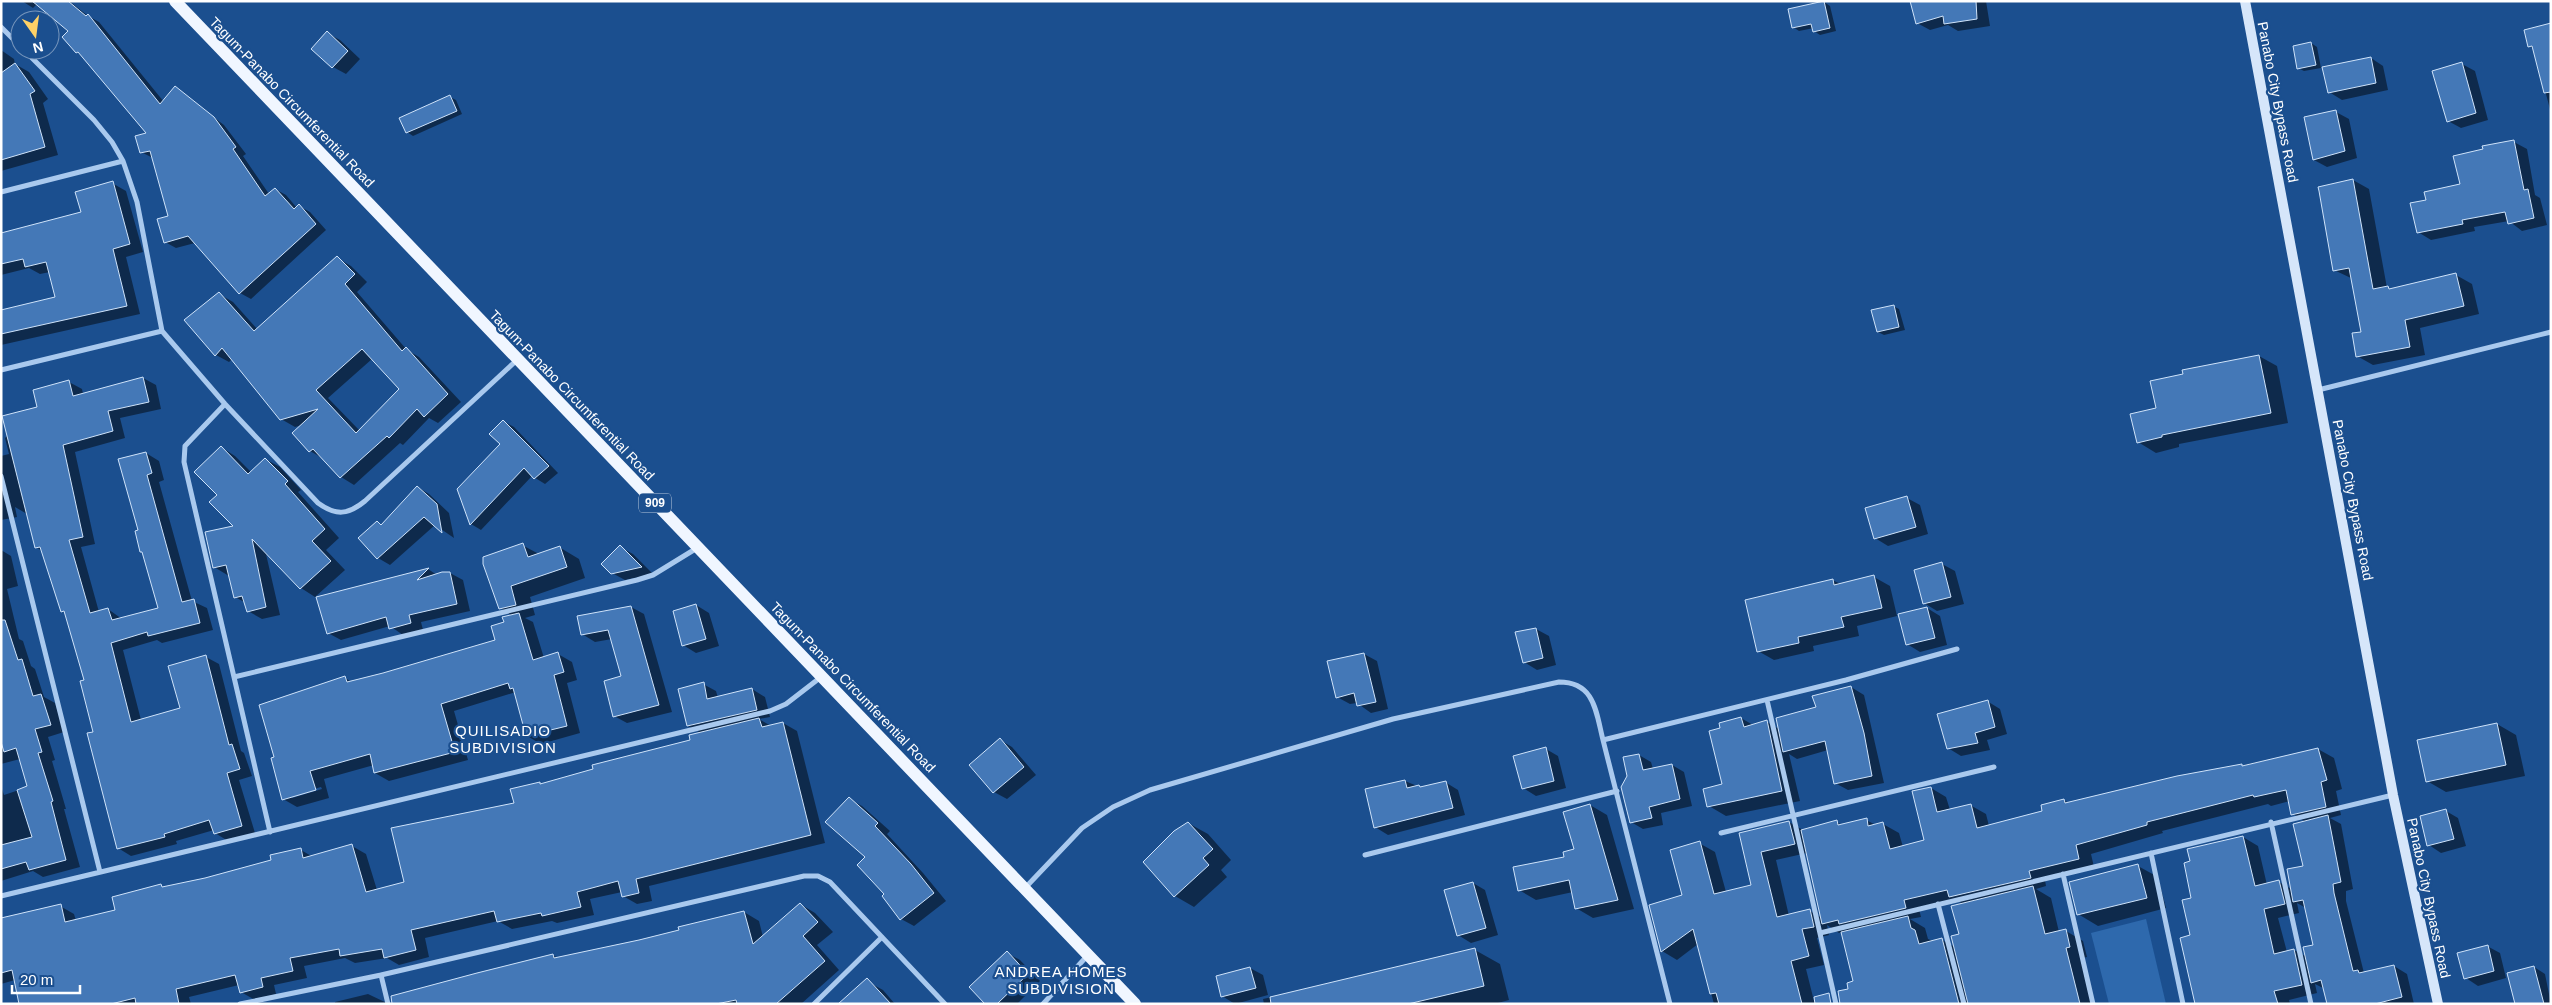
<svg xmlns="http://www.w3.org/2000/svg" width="2552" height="1005" viewBox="0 0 2552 1005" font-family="Helvetica,sans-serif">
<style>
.green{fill:#2e69ad}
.shadow{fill:#0007;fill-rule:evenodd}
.building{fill:#4478b7;stroke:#cfe3fa;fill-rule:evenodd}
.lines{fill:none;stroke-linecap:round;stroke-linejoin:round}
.minor{stroke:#a9c9ee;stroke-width:5}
.secondary{stroke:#d6e6fa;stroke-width:10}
.primary{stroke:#f0f6ff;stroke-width:12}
.labels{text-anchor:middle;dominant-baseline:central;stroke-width:4.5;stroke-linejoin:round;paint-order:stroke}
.shield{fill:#1b4f8f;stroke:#bbcadd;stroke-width:1}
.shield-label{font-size:12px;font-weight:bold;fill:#fff}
.street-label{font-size:14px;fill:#fff;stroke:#1b4f8f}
.neighbourhood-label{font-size:15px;letter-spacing:1px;fill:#fff;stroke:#1b4f8f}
</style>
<rect width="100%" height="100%" fill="#1b4f8f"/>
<path class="green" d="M2146,919L2166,1004H2109L2091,933Z"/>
<path class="shadow" d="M22,1H69L88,16L99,22L164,102L175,88L224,125L246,154L243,156L269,194L275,189L286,195L297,208L299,206L310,212L326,230L251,299L240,293L195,243L176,248L165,242L169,217L153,158L141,152L148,134L83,56L77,52L70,31L37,4L33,8Z
M1911,1H1986L1990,26L1958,31L1948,25L1930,30L1917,23Z
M1824,2L1830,6L1836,31L1820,35L1814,31V28L1799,31L1793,27Z
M2551,25V113L2534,49L2529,46Z
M327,33L340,40L360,59L346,74L333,67Z
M2311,43L2317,47L2321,68L2304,71L2298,68Z
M1,50L14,59L15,64L29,72L48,99L43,103L58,155L1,171Z
M2371,58L2383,66L2388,90L2342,100L2329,92Z
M2462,64L2475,71L2488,120L2461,128L2448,121Z
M450,97L456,100L462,114L413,136L407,132Z
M2336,112L2349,119L2357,158L2327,167L2314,160Z
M2514,142L2527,149L2535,195L2540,198L2547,225L2522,231L2509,221L2474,227L2475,231L2431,240L2418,232L2428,201L2461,185Z
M2353,180L2369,189L2387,288L2392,290L2456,275L2472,284L2479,314L2420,328L2425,355L2373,365L2357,356L2363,333L2353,279L2334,270Z
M112,183L126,191L143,252L126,257L140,314L1,345V311L56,298L50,272L40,274L29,268L1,275V237L83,213Z
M337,258L351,266L367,282L357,292L407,350L419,357L461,402L438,423L429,418L403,445L400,443L354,485L341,477L324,459L310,451L302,425L295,427L281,419L232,359L229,362L216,355L219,294L233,302L258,330ZM372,359L400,389L360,431L328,398Z
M1893,306L1899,309L1905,330L1884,335L1878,332Z
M2259,356L2277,366L2288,423L2179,444V447L2156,453L2138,442L2157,409L2184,375V371Z
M143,378L156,385L161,409L120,418L125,438L75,452L95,544L81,547L99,612L108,609L122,619L160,609L139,531L146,453L159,461L164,480L159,482L192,601L207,608L213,630L162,643L157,640L123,650L141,720L181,709L206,657L219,664L241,751L244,753L252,776L239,780L255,833L228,841L215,833L214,830L176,841L177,844L131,856L118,848L86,681L65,613L62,611L42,551L36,547L27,514L15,507L17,517L1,520V456L9,454L5,438L69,382L82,389L83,394Z
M503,421L514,427L558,473L545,484L532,476L481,530L471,524L501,444Z
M221,447L235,456L251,472L265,459L280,467L301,490L298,492L339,538L326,550L345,570L315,597L301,588L268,553V556L266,554L280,615L262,619L248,611L246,603L235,597L229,576L214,567L235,527L218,495Z
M417,487L429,494L449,513L454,538L435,525L390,565L378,558L360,538L377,522L382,525Z
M1907,498L1920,505L1928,534L1888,546L1875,538Z
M522,545L539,554L559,547L579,559L585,578L530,597L535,615L525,618L533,622L544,658L558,654L572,662L577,680L567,683L580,733L541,744L527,736L516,692L454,711L468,760L389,781L375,773L374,765L324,779L329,798L297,807L283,799L276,758L345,678L352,682L497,640L505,623L513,616L500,608ZM321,787L322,789L292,798V795Z
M620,547L633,554L653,574L625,580L612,573Z
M1,550L11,556L18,586L7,589L19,639L23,641L31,666L35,669L44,697L55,703L64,732L48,737L55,760L52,761L66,809H64L80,867L43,877L33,871L1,881V786L4,795L28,787L20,759L1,764Z
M1942,564L1955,571L1964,604L1937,611L1924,603Z
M428,569L437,575L450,573L463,580L470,611L421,622L423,630L403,635L390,626L341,640L328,633L318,598Z
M1874,577L1890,586L1897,616L1857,626L1859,636L1813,646L1814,651L1774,660L1758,651L1832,580L1841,584Z
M696,605L709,613L719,646L696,653L683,645Z
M631,607L644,614L672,712L627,723L614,716L622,677L612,639L595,642L582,634Z
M1927,608L1940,616L1947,645L1920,652L1907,644Z
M1536,629L1549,636L1556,665L1537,670L1524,662Z
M1364,654L1377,661L1388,709L1371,713L1357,703L1350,704L1337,697Z
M703,684L716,691L718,698L752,689L765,697L770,717L759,719L771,726L783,723L797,731L825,843L649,886L652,901L637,904L623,896L622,892L590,899L594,915L557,923L552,921L512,929L498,921L425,938L429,957L399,965L387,958L355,963L345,958L304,966L307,978L274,985L276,994L255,1000L241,992L239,985L189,997L191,1004H20L15,980L1,984V920L60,906L74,914L76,921L117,911L161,886L164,888L205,880L273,861L301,850L313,857L352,846L366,854L377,890L406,883L515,804L539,783L542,785L692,741L701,733L688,726Z
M1851,687L1864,695L1884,783L1848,790L1835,783L1828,750L1797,759L1789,754L1800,801L1726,816L1709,806L1723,785L1722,729L1741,718L1753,725L1767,722L1779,729Z
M1987,701L2000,709L2007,734L1987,740L1990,750L1961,756L1948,748Z
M2497,724L2516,735L2525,776L2446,792L2427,781Z
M1000,740L1012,747L1036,775L1007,799L994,792Z
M1546,749L1558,756L1566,788L1536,796L1523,788Z
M2318,749L2334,758L2342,789L2336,791L2341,815L2330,818L2341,824L2353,889L2346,891V901L2364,973L2394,966L2407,974L2414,1004H2328L2325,989L2315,984L2317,993L2289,1000L2290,1004H2198L2192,936L2193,899L2243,837L2258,846L2267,885L2279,882L2291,889L2304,867L2306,822L2293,814L2290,801L2271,806L2268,804L2162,831L2163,833L2091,854L2094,867L2045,880L2046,886L2036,889L2051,898L2059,932L2066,931L2083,941L2087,957L2083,958L2094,1004H1851L1855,982L1842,932L1839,933L1827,925L1829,935L1817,938L1824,965L1806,969L1814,1001L1819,1004H1714L1698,944L1677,960L1662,951L1651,906L1684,896L1699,843L1715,852L1726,892L1752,886L1740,834L1789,822L1803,830L1836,822L1843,825L1866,820L1876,825L1883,824L1899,833L1903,847L1926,841L1931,788L1946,797L1950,810L1970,805L1986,814L1989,826L2044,812L2064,800L2069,803ZM1807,853L1822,918L1810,911L1789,916L1776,860ZM1956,900L1963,904L1960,935L1955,947L1942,940L1933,941L1928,939L1925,928L1910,919L1921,917L1919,909ZM2297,903L2306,908L2315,946L2307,957L2294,950L2287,952L2278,918L2299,913Z
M1639,755L1651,762L1653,769L1672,765L1684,772L1692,806L1661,813L1663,825L1643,829L1631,822Z
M1405,781L1422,788L1445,782L1458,790L1465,815L1388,835L1375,827Z
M849,799L862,806L890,831L887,834L923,873L946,901L914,926L901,919L866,857Z
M1590,805L1607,815L1634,909L1593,918L1576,908L1573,892L1536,900L1519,890L1575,850Z
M2446,811L2458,818L2466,846L2441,853L2429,845Z
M1188,823L1208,834L1231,860L1221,870L1227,877L1194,907L1175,896Z
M2138,866L2158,877L2166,908L2098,926L2078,914Z
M1473,883L1485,890L1498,935L1471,943L1458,935Z
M800,904L815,913L833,932L817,945L839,970L801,1004H393L553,955L558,958L639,941L744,912L759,921L763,937Z
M2487,946L2500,953L2506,978L2478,986L2466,978Z
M1475,950L1500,964L1509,1000L1494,1004H1264L1263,999Z
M1007,953L1020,960L1040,981L1017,1004H986Z
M2534,967L2545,974L2551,1004H2516Z
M1250,968L1263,975L1268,995L1235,1004L1222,996Z
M870,983L883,990L895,1004H849Z
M368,994L389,1004H335V1002Z"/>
<path class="building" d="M32,1H68L86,16L88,14L160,104L175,86L214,117L236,147L233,149L265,196L275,188L294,209L299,204L316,224L239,294L188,236L164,243L157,219L168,216L150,151L140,153L135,136L146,133L78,52L76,53L62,37L68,31Z
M1824,1L1830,28L1813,32L1811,24L1792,28L1788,9Z
M1910,1H1976L1977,19L1944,24L1943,16L1916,24Z
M2551,23V92L2544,93L2532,46L2528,47L2524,30Z
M327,31L348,51L332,68L311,49Z
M2311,42L2316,65L2297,69L2293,46Z
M2371,57L2376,83L2328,93L2322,67Z
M2462,62L2476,113L2447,122L2432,71Z
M15,63L35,91L30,94L45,147L1,160V73Z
M450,95L457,111L406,133L399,118Z
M2336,110L2345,151L2313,160L2304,117Z
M2514,140L2524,190L2528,189L2534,218L2508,224L2505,212L2462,220L2463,224L2417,233L2410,203L2426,200L2424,192L2460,184L2453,156L2483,149L2482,146Z
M2353,179L2373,289L2388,286L2389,289L2456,273L2464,306L2405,320L2410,347L2356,357L2352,333L2361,332L2349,268L2333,271L2319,191L2318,187Z
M113,181L130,244L113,249L127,306L1,334V310L55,297L46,262L25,267L23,259L1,264V233L81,212L75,192Z
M337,256L355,274L345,284L402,351L406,347L448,394L424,417L417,409L389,438L387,436L340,478L313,449L309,452L292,433L318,409L280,420L222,348L215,356L184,320L219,292L254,331ZM362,349L399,389L356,433L316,390Z
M1894,305L1899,327L1877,332L1871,310Z
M2259,355L2271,413L2162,435V437L2137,443L2130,414L2156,408L2150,381L2183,374L2182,370Z
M143,377L149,402L108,411L113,431L63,445L83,537L69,540L90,613L108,608L112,620L158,608L142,552H140L135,531L138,530L118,459L146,452L152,473L147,475L182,602L194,599L200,623L148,636L147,632L111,643L131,722L180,708L168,666L206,655L229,745L232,744L240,769L227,773L242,826L214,834L209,820L164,834L165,837L117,849L87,733L93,732L80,681L84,680L64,611L61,612L40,547L35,548L2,416L37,407L33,390L69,380L73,396Z
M503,420L549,466L534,479L524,468L470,525L457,489L500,444L489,434Z
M221,446L248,474L265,458L288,481L285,484L325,529L312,541L331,561L300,589L252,539L266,607L247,612L242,596L234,598L226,565L213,568L205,532L233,526L209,502L217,495L194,472Z
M417,486L437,504L442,533L424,517L377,559L358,538L377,521L381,525Z
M1907,496L1916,527L1874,539L1865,508Z
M523,543L528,557L560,546L567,567L511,586L516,605L499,609L483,564V557Z
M620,545L642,567L611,574L601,564Z
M1942,562L1951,597L1923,604L1914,570Z
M429,568L417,580L442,572H450L457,604L409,615L411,623L389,629L386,617L327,634L316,597Z
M1874,575L1882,608L1841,617L1844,627L1798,637L1799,643L1757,652L1745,600L1833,579L1834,585Z
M696,604L706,639L682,646L673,611Z
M631,606L659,705L613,717L604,681L621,676L608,630L581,635L577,616Z
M1927,607L1935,638L1906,645L1898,614Z
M519,613L533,660L558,652L564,672L554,675L567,726L526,736L513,688L510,689L508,683L441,704L455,752L374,773L370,754L310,771L316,790L282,800L271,758L274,757L259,705L345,676L347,682L383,673L495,640L491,626L504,622L502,617Z
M1,620H5L18,660L22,659L33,696L41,694L51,725L35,729L42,752L38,753L53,801L51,802L66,860L29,870L26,862L1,869V845L32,837L17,790L27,786L16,748L4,752L1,742Z
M1536,628L1543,658L1523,663L1515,632Z
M1364,653L1376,702L1357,706L1354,693L1336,698L1327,661Z
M704,682L707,699L752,688L757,710L687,726L678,689Z
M1851,686L1864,733L1872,776L1834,784L1825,741L1783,752L1776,718L1816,707L1812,696Z
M1988,700L1995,727L1975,733L1978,743L1947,749L1937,714Z
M1741,717L1744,727L1767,720L1782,791L1707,807L1703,789L1722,784L1709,731L1720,728L1719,723Z
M759,718L762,727L783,722L811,835L636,879L639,893L622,897L618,881L577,892L581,907L542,916L541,913L497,922L494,911L411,930L416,950L384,958L382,949L340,956L339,949L290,958L293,971L261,978L263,987L240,993L235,975L176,989L179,1004H136L135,998L111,1004H19L12,970L1,973V918L61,904L65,922L115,910L112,897L161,884L162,887L205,878L271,860L270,855L301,848L303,858L352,844L366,892L404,882L391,828L514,803L510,789L540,782V784L593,769L592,765L690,740L689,735Z
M2497,723L2506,765L2426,782L2417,740Z
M1000,738L1024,767L993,793L969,765Z
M1546,747L1554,781L1522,789L1513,756Z
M2318,748L2327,780L2321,782L2326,807L2291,815L2286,790L2254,797L2253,795L2147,822V825L2076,845L2079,859L2029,871L2031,878L1949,897L1947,890L1904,900L1906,908L1839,924L1838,920L1822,924L1801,830L1837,820L1838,825L1867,818L1868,826L1883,822L1890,849L1924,840L1912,791L1931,787L1937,812L1971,804L1977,828L2042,811L2041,805L2064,799L2065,803L2177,776L2242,764V766Z
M1639,754L1643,770L1672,764L1680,799L1649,807L1652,818L1630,823L1621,787L1627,776L1623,757Z
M1405,780L1407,788L1419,785L1420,787L1446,781L1453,808L1374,828L1365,789Z
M849,797L878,823L875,826L911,864L934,893L900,920L882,896L884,894L857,865L865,857L825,822Z
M1590,804L1618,900L1575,909L1569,880L1518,891L1513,867L1564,857L1563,852L1574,849L1563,812Z
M2446,809L2454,839L2427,846L2420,816Z
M2328,815L2341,882L2333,884L2334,893L2353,971L2358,970L2359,973L2394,965L2402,997L2375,1004H2327L2321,980L2311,983L2303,947L2313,945L2303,900L2293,902L2287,869L2303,866L2293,824Z
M1789,821L1795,844L1761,852L1777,917L1810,909L1814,927L1802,929L1809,956L1791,961L1802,1004H1719L1716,993L1710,994L1693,929L1661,952L1649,905L1682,895L1670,850L1700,841L1714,894L1751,885L1739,833Z
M1188,822L1213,849L1203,858L1209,865L1174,897L1143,862L1174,831Z
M2243,836L2255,886L2279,880L2285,904L2264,909L2274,954L2294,949L2302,985L2274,991L2278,1004H2195L2180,938L2190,935L2182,900L2191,898L2184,863L2190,861L2187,849Z
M2138,864L2147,898L2077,915L2069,882Z
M1473,882L1486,928L1457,936L1444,890Z
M2033,886L2045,934L2066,929L2070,947L2066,948L2080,1004H1968L1951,936L1959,934L1951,906Z
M800,903L818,922L803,936L825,961L776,1004H737L736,1000L716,1004H392L391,996L477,973L553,954L554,958L639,940L679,930L678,927L744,911L753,944Z
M1908,916L1911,928L1915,930L1919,944L1942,938L1959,1004H1840L1838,991L1848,989L1847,983L1853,981L1841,932Z
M2488,945L2494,971L2464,979L2457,953Z
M1475,948L1484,986L1408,1004H1271L1270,997Z
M1007,951L1028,974L997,1004H985L969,987Z
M2534,966L2544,1004H2515L2507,973Z
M1250,967L1256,988L1221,997L1216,976Z
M867,978L891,1004H838Z
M1829,993L1831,1004H1815L1814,997Z"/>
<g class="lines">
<path class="minor" d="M1,27L20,46
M24,50L94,120L112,142L123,161L137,202L162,331L225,404L318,503C336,516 348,515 365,501L518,359
M1,192L123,161
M1,370L162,331
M2318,390L2551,332
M225,404L185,446L184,462L270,832
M1,476L100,872
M234,677L637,580L653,575L697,548
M1767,700L1836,1004
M1603,740L1670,1004
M2271,822L2311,1004
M1721,833L1994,767
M2151,853L2183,1004
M1365,855L1617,791
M2063,874L2093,1004
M1025,888L1082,828L1113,807L1150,790L1393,719L1559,682C1595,682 1596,712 1603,740L1846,680L1957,649
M1,896L770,711L786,704L821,677
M1938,904L1964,1004
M1820,933L2393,795
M381,975L388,1004
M240,1004L381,975L804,876H818L830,882L945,1004
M814,1004L882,937
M1043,1004L1088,955"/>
<path class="secondary" d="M2245,1L2393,795L2438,1004"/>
<path class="primary" d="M175,1L1135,1004"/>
</g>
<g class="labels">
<rect class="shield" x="639" y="493.5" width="32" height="19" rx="4"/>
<g class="shield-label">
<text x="655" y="503">909</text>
</g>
<g class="street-label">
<text transform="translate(292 102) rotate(46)">Tagum-Panabo Circumferential Road</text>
<text transform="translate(2278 102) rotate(79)">Panabo City Bypass Road</text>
<text transform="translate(572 395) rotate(46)">Tagum-Panabo Circumferential Road</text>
<text transform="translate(2353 500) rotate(79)">Panabo City Bypass Road</text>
<text transform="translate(853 687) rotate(46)">Tagum-Panabo Circumferential Road</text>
<text transform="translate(2429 898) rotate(78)">Panabo City Bypass Road</text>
</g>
<g class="neighbourhood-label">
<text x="503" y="730">QUILISADIO<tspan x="503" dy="17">SUBDIVISION</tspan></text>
<text x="1061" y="971">ANDREA HOMES<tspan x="1061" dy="17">SUBDIVISION</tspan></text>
</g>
</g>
<rect width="2552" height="1005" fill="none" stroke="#ffffff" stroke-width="5"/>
<g transform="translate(35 35) rotate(166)"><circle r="24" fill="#1b4f8f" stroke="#7695bc"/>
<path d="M0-4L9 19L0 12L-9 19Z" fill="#ffd166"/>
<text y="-8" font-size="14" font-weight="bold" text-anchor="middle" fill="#ffffff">N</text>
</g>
<path d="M12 985v8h68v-8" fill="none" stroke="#ffffff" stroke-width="2.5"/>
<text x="20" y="985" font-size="15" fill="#ffffff" stroke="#1b4f8f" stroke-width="4" paint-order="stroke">20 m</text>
</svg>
